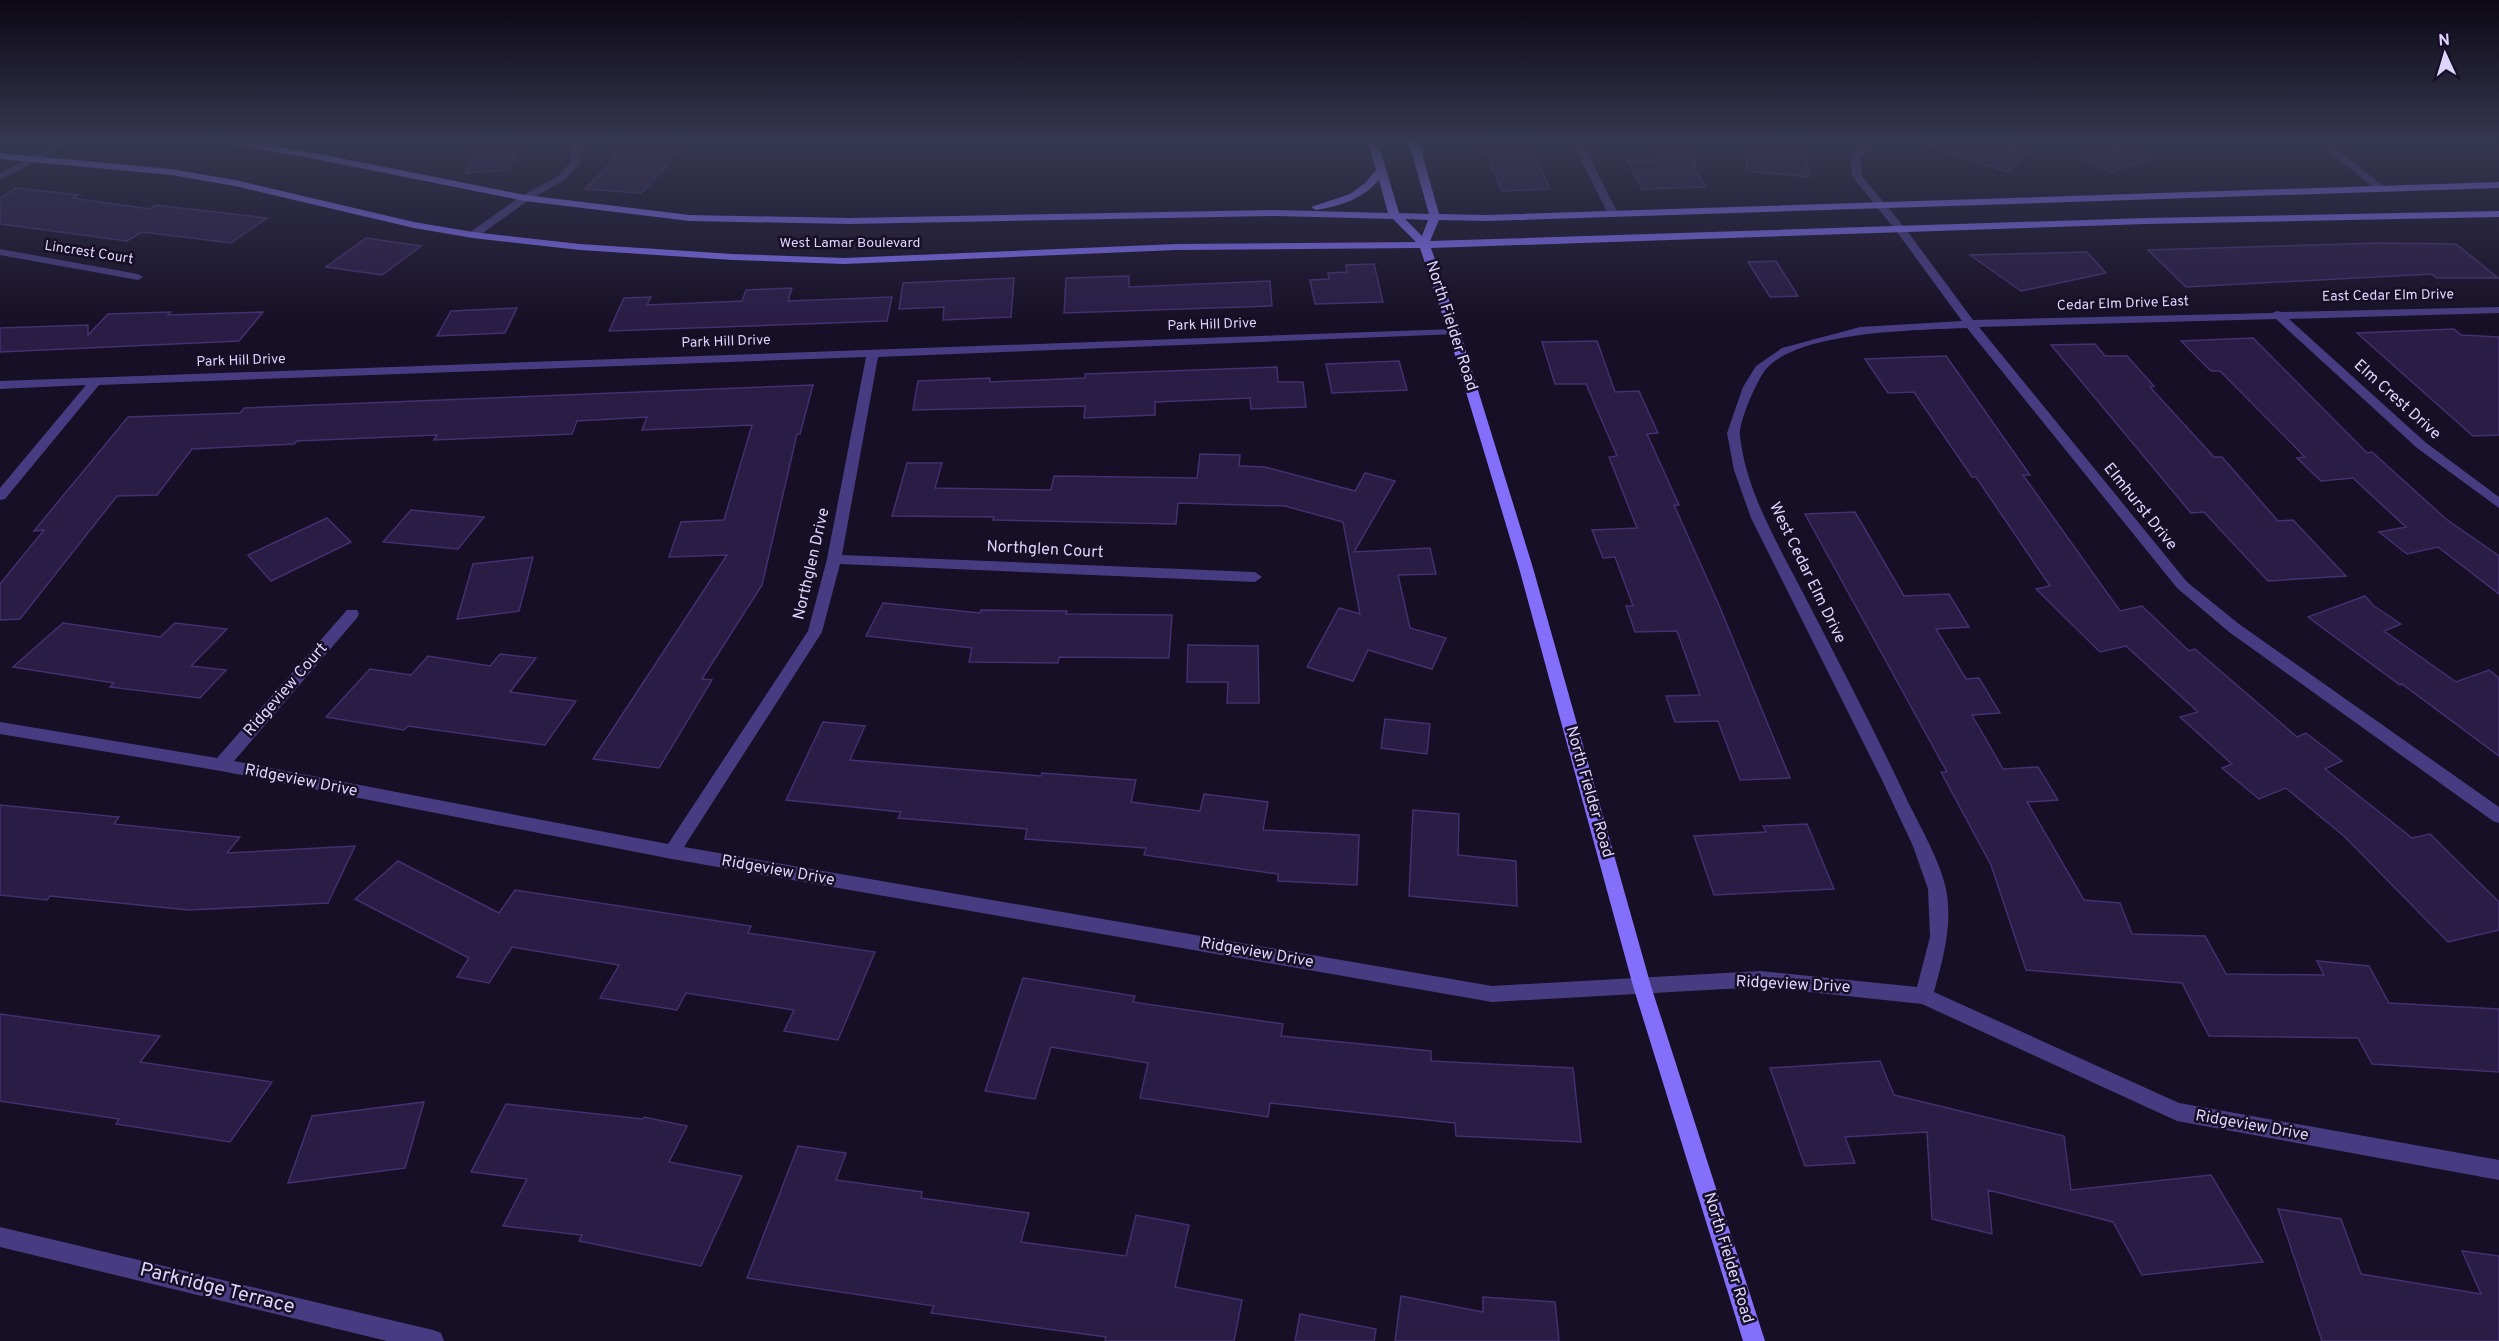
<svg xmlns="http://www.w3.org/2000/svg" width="2499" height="1341" viewBox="0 0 2499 1341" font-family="Overpass,sans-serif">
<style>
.building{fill:#291c45;stroke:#442f70;stroke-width:1.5}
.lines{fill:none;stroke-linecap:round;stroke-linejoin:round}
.minor{fill:#473c82;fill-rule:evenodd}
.secondary{fill:#836ffa;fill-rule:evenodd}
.labels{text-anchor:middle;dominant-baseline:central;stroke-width:5;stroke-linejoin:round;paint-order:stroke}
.far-street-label{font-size:14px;fill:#ded5fe;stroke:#160f25}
.street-label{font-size:16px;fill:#ded5fe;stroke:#160f25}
.near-street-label{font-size:20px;fill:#ded5fe;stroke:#160f25}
</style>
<rect width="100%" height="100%" fill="#160f25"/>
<path class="building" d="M482,139H523L509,170L466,173Z
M624,139H681L667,166L641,193L585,189L608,166Z
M1485,139H1527L1550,189L1502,191L1485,150H1489Z
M1646,139H1680L1697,167L1693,166L1706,187L1642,189L1627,161L1659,160Z
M1745,139H1804L1809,177L1747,171Z
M1925,139H1995L2031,150L2008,172L1924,145Z
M2119,144L2151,159L2111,172L2079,157Z
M16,188L79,195L73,198L150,209L156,205L267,218L231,243L142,232L127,241L0,224V198Z
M366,238L421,246L382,275L326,267Z
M2380,243L2456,244L2498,278H2436L2432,274L2186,287L2148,250Z
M2087,252L2106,273L2021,291L1970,255Z
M1776,261L1798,296L1770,297L1748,262Z
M1374,264L1383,302L1315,304L1310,280L1329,279L1328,273L1347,272L1346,265Z
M1129,276V287L1270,281L1272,306L1064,313L1066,278Z
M1014,278L1011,317L943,320L944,307L899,309L903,283Z
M792,288L788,301L892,297L887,321L609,331L624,298L651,297L647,305L742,301L746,290Z
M517,308L505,333L437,336L451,311Z
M171,312L168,315L263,312L239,341L0,352V328L88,325V335L108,314Z
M2454,329L2461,335L2499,337V435L2473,436L2357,333Z
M2253,338L2367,453L2372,452L2446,519L2499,556V594L2438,547L2407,554L2379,532L2406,527L2353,478L2321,481L2297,458L2305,457L2220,371H2211L2181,341Z
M1597,341L1615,392L1639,391L1658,433L1647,434L1679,505H1674L1718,603L1790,778L1740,780L1718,721L1675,722L1666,696L1700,695L1677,631L1635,632L1626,606H1633L1615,557L1603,558L1592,530L1637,528L1609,457L1617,456L1586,384H1555L1542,342Z
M2095,344L2105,356H2127L2154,386L2150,387L2214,457H2222L2278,521L2293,520L2346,576L2268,581L2204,512L2191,513L2051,345Z
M1946,356L2030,475H2023L2120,611L2142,606L2189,651L2195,649L2297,737L2306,733L2342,761L2325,769L2412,838L2430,834L2499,902V930L2448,942L2345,837L2286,788L2259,799L2222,768L2232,764L2180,717L2198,712L2126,646L2100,652L2036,589L2050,586L1976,477H1972L1914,392L1888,393L1865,359Z
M1399,361L1407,390L1332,393L1326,364Z
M1277,367L1278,382H1303L1306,407L1251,409L1250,398L1155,402V415L1084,418L1085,406L913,410L918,381L990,378V382L1085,378V374Z
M813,385L800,434H797L762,585L702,679L712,680L659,768L593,759L727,555L669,557L681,522L724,520L752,425L642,430L647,417L577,421L572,434L434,440L437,435L297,441L294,444L192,449L157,495L117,496L20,619L0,620V584L44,530L34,531L128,417L240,413L244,408Z
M1200,454L1240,455L1239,466L1265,467L1355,491L1365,473L1395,481L1354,552L1430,548L1436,574L1398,575L1410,628L1446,638L1432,669L1368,650L1353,681L1307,667L1339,608L1360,614L1343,522L1285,506L1178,503L1176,524L993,520L994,517L892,516L907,463H942L935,488L1051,490L1054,476L1197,478Z
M411,510L484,517L458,549L383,542Z
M1855,512L1904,596L1949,594L1969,627L1936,629L1966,679L1979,678L2000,713L1972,715L2003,769L2038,767L2058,800L2027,802L2084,900L2120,903L2132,934L2205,936L2226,974L2324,975L2317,961L2369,966L2389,1003L2499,1009V1072L2372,1064L2358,1038L2209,1036L2182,983L2026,970L1991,865L1941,772H1947L1805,514Z
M327,518L351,542L271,581L248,555Z
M533,557L519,611L457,619L473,564Z
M2365,596L2374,606L2401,624L2384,631L2456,682L2489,670L2499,678V756L2402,684L2400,685L2308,617Z
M883,603L980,613L981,610L1067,611L1066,614L1172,615L1169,658L1059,657L1058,663L969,662L972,648L866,636Z
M63,623L160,637L175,623L227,629L191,666L226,670L200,698L110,687L114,683L13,667Z
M1188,645L1258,646L1259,703H1227L1228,682H1187Z
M500,654L536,658L510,692L576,701L545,745L408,726L404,730L326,717L370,669L411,675L428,656L490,666Z
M1385,719L1430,724L1427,754L1381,748Z
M823,722L865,726L850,760L1041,776L1042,773L1136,780L1131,802L1200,811L1204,794L1268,802L1263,830L1359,835L1357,885L1278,881V874L1144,855L1146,848L1025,839L1027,829L898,818L901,812L786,800Z
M0,805L119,817L114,824L240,837L227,853L355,846L328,903L189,910L50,896L47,900L0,895Z
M1413,810L1459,814L1458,855L1516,861L1517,906L1409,896Z
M1807,824L1834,889L1714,895L1694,836L1766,832L1763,826Z
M398,861L499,913L515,890L751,926L748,933L875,952L838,1040L784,1031L794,1010L686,993L677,1010L600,998L619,965L512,947L489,983L457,977L469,958L355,899Z
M1023,978L1135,996L1133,1002L1283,1024L1281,1036L1431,1051V1061L1573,1068L1581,1142L1456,1136L1455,1123L1270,1103L1268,1117L1140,1098L1148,1063L1051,1047L1035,1099L985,1091Z
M0,1014L160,1036L140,1062L272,1082L230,1142L116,1124L119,1119L0,1101Z
M1880,1061L1894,1095L2064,1136L2071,1190L2211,1175L2263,1262L2142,1275L2113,1222L1988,1190L1992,1234L1932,1219L1927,1132L1845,1137L1855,1163L1805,1166L1770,1068Z
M424,1102L405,1168L288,1183L312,1116Z
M506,1104L643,1119L644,1117L687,1126L669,1162L742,1176L701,1266L579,1241L582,1235L503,1226L527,1179L471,1172Z
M798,1146L846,1153L836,1180L922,1192L921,1198L1029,1213L1021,1242L1126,1256L1136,1215L1189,1225L1175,1287L1242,1300L1234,1341H1105L1106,1337L931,1313L934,1306L747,1278Z
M2278,1209L2341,1219L2361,1274L2481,1294L2462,1251L2499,1256V1341H2322Z
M1401,1296L1483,1312V1297L1555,1302L1559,1341H1395Z
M1300,1314L1376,1329L1374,1341H1295Z"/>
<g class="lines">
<path class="minor" d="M66,139H78L0,180V173Z
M573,139H583L580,164L563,181L529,200L477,237H469V233L521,196L557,177L570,163Z
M1571,139H1581L1618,214L1617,216L1608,214Z
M1867,139H1877L1860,158L1862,176L1905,228L1973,320L2272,313L2277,311L2282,312L2499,307V313L2289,319L2425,442L2499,497V508L2417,448L2276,319L1979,327L2187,582L2239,624L2499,807V823L2493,821L2229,632L2177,588L1967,328C1918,330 1799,331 1766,369C1757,380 1738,423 1740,436C1746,491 1777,542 1802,591C1838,661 1875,731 1908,802C1921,828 1940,861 1946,889C1953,925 1943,958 1934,992L2179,1103L2499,1160V1180L2177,1121L1922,1004L1761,987L1492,1002L672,859L221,771L0,734V722L217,758L347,610H357L359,614L357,618L234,761L668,844L808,631L827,559L866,357L99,385L5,499L0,500V488L86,385L0,389V381L1454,329L1458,330V334L878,357L842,555L1255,572L1262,577L1255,582L840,564L822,632L684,847L1492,986L1761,971L1917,987L1930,937L1928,889L1913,846L1881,778L1751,518L1734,470L1727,433L1743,387L1756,366L1782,348L1860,327L1962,321L1897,232L1852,176L1850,157Z
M2313,139H2324L2386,188L2377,190Z
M0,249L138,274L143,277L138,280L0,255Z
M0,1227L433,1330L441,1333L444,1341H387L0,1247Z"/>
<path class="secondary" d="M204,139H229L320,154L525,195L690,215L849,218L1276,210L1388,213L1379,180C1362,199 1341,206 1316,210L1311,207L1350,194L1365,183L1376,170L1367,139H1377L1399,213L1429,214L1408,139H1418L1439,214L1486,215L2499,182V188L1486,221L1439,220L1430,241L2146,218L2499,211V217L2146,224L1431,248L1460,332L1533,568L1651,986L1765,1341H1743L1633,986L1519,568L1448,332L1420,248L1176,250L844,264L733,260L580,250L473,238L414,228L235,186L171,175L0,159V153L171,169L235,180L414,222L473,232L580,244L733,254L844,258L1176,244L1416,242L1393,219L1276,216L849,224L690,221L525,201L320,160ZM1405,219L1428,220L1422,236Z"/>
</g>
<linearGradient id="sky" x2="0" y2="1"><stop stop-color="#0c0814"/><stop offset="0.43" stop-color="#363751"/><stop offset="1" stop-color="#363751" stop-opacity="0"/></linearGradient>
<rect width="2499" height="327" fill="url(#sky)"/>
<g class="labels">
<g class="far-street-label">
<text x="850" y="243">West Lamar Boulevard</text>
<text transform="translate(89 253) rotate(9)">Lincrest Court</text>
<text transform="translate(2388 296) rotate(-1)">East Cedar Elm Drive</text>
<text transform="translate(2123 304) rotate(-2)">Cedar Elm Drive East</text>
<text transform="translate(1212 325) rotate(-2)">Park Hill Drive</text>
<text transform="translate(726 342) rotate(-2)">Park Hill Drive</text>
<text transform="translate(241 361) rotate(-2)">Park Hill Drive</text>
</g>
<g class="street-label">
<text transform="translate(1451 326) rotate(72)">North Fielder Road</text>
<text transform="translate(2397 400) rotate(42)">Elm Crest Drive</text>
<text transform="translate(2140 507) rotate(51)">Elmhurst Drive</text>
<text transform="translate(1045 550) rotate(3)">Northglen Court</text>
<text transform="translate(812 564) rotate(-77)">Northglen Drive</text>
<text transform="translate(1807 573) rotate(64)">West Cedar Elm Drive</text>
<text transform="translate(286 690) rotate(-49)">Ridgeview Court</text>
<text transform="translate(301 781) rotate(11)">Ridgeview Drive</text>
<text transform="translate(1589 792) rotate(74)">North Fielder Road</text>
<text transform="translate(778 871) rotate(10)">Ridgeview Drive</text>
<text transform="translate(1257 953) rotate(10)">Ridgeview Drive</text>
<text transform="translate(1793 985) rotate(3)">Ridgeview Drive</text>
<text transform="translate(2252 1126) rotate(10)">Ridgeview Drive</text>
<text transform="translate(1728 1258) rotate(73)">North Fielder Road</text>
</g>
<g class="near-street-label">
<text transform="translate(217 1289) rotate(14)">Parkridge Terrace</text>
</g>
</g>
<g transform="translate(2445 54) rotate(356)" stroke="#160f25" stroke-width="4.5" paint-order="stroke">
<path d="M0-4.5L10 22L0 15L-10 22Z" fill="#ded5fe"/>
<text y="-9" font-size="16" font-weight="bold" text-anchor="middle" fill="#ded5fe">N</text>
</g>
</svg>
